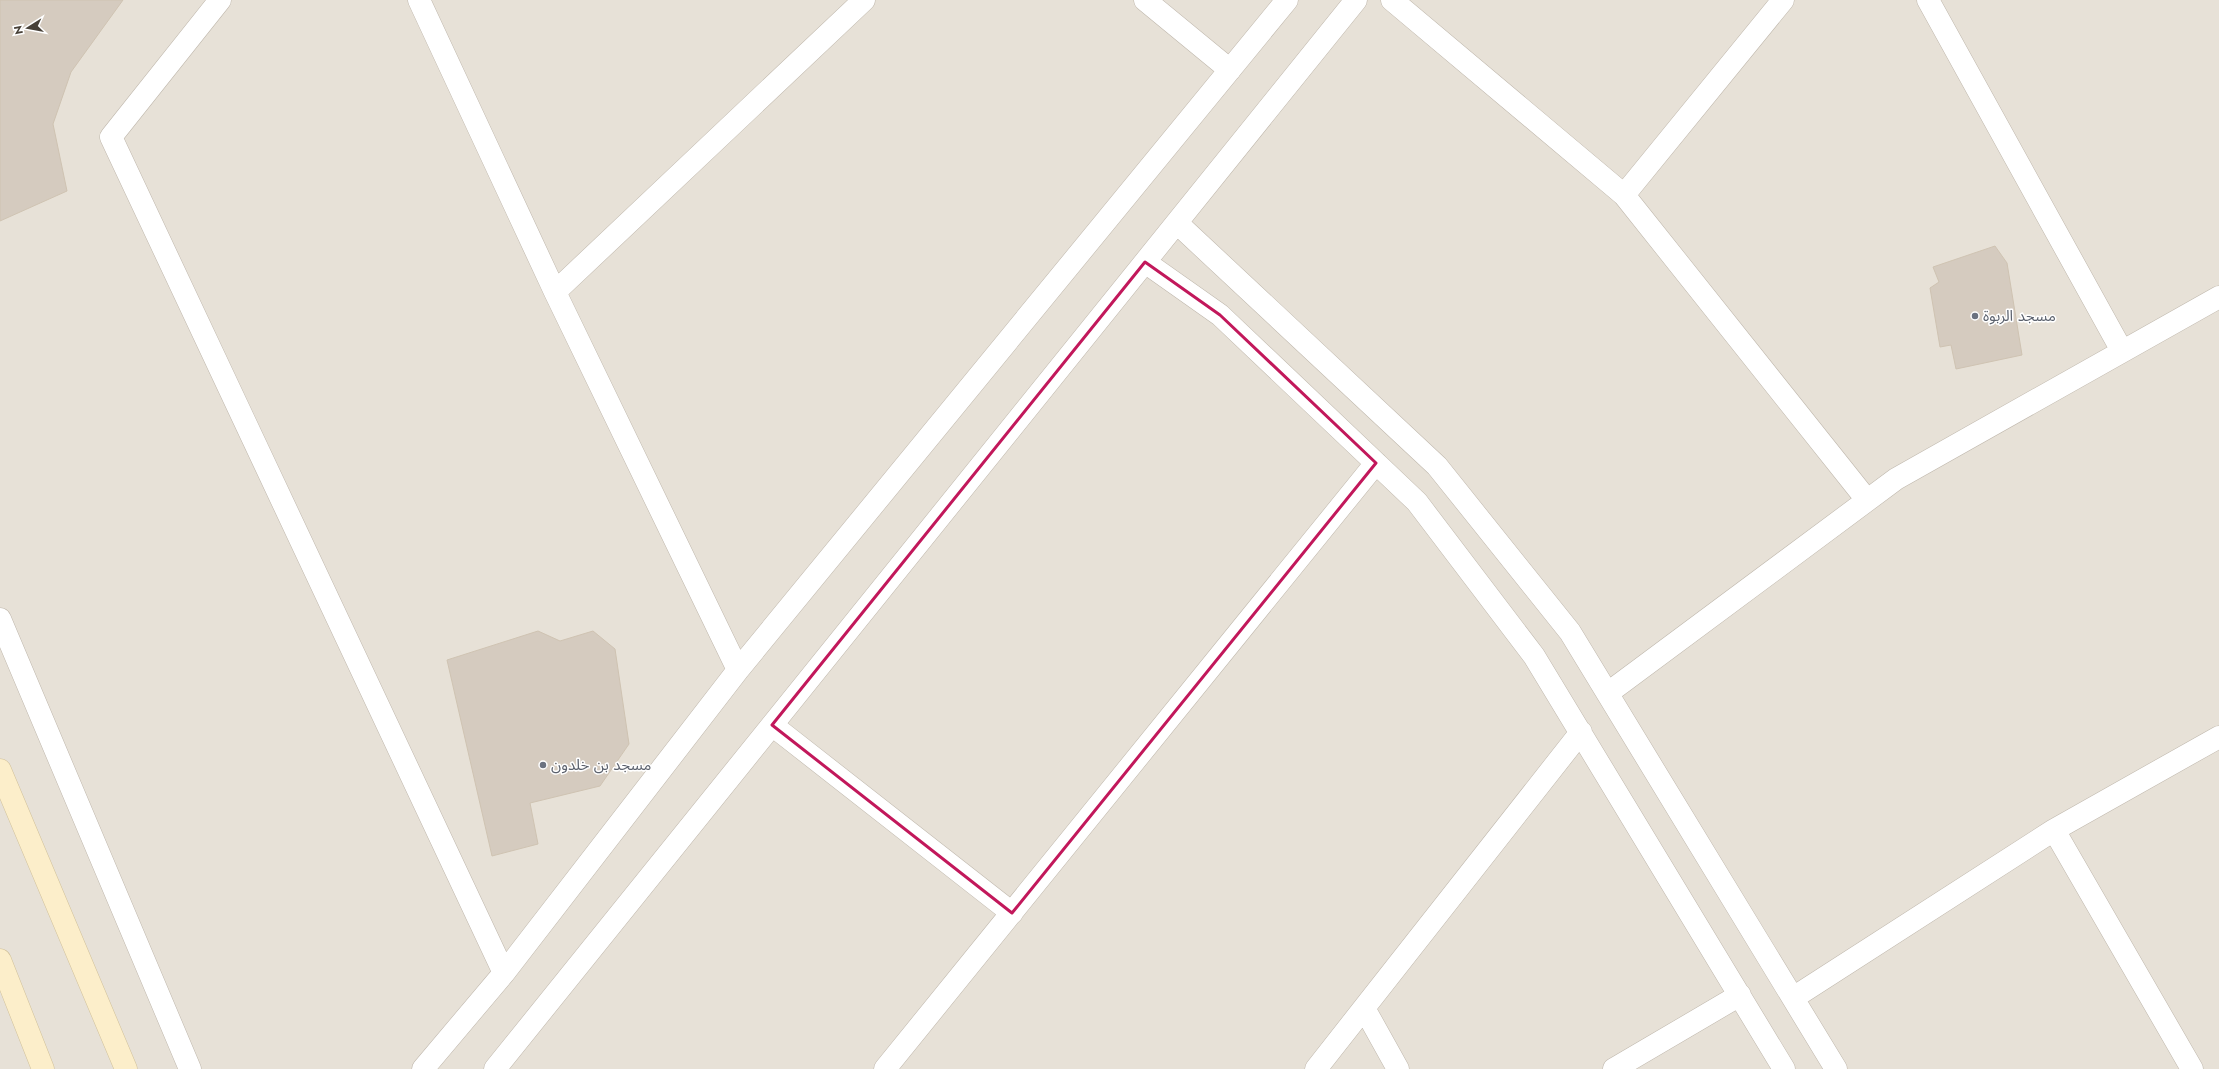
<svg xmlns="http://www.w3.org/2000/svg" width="2219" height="1069" viewBox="0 0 2219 1069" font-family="Jost,'Noto Sans Arabic',sans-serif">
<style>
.residential{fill:#e7e1d7}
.building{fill:#d5cbbf;stroke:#cfc3b2}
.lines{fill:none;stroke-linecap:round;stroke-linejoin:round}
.street-casing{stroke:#bfb7ac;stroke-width:23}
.secondary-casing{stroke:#d1c19a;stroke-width:23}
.street{stroke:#fff;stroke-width:22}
.secondary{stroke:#fceeca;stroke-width:22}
.marked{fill:none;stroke:#c2185b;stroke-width:3;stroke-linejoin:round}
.worship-dot{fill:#6b7280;stroke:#fff;stroke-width:1.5}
.labels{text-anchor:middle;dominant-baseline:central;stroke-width:3;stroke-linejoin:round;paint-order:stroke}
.worship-label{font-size:15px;fill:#5b616d;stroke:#fff;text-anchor:start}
</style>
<rect width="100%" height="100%" fill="#f4f0e9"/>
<path class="residential" d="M0,0H2219V1069H0Z"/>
<path class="building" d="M0,0H123L71,72L53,124L67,191L0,221Z
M1995,246L2007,263L2022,355L1956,369L1951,345L1940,347L1930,288L1939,282L1933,267Z
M538,631L560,641L593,631L615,649L629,744L600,786L530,803L538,844L492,856L447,660Z"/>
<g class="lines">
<defs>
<path id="street" d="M220,0L111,137L504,973
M419,0L555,292L738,670
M1145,0L1230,70
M1392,0L1624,195L1867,500
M1928,0L2122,351
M1624,195L1783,0
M1177,223L1437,466L1570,632L1836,1069
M1145,262L1220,315L1417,502L1534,656L1784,1069
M555,292L864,0
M0,619L190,1069
M1608,693L1896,479L2219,297
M772,725L1012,913
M2054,830L2192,1069
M1793,998L2054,830L2219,737
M1364,1008L1398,1069
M423,1069L504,973L738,670L1287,0
M495,1069L1356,0
M885,1069L1376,463
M1316,1069L1581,732
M1614,1069L1740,995"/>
<path id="secondary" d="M0,770L126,1069
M0,960L43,1069"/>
</defs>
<use href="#street" class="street-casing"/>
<use href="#secondary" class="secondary-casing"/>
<use href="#street" class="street"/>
<use href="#secondary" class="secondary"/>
</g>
<path class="marked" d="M1145,262L1220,315L1376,463L1012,913L772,725Z"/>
<g class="worship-dot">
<circle cx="1975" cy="316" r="4"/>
<circle cx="543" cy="765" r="4"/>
</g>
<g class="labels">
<g class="worship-label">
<text x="1983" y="316">مسجد الربوة</text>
<text x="551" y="765">مسجد بن خلدون</text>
</g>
</g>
<g transform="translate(28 28) rotate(259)" stroke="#ffffff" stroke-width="3" paint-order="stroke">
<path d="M0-3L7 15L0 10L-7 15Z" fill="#474037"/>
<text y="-6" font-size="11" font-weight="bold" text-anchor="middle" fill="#474037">N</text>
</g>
</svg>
